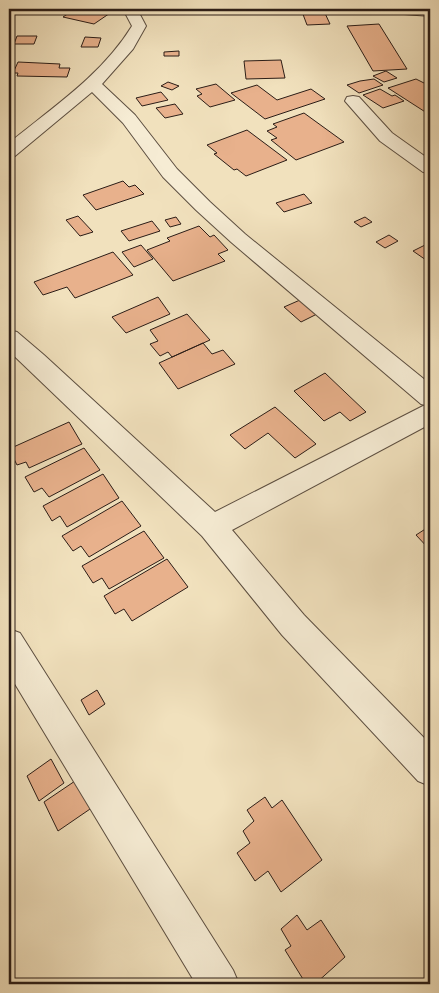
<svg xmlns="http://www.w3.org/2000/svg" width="439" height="993" viewBox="0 0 439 993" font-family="Vollkorn,serif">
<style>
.building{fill:#e8b18c;stroke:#2b1d17}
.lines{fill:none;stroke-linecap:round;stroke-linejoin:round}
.minor-casing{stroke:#5c4e40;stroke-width:2}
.minor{fill:#f6ecd4;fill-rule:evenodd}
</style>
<rect width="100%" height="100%" fill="#f1e1bd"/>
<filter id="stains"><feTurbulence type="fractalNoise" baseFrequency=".004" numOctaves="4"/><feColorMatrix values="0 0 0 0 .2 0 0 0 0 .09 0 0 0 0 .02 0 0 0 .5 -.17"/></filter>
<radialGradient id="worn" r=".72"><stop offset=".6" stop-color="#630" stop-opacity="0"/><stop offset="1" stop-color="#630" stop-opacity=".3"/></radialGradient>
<path class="building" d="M75,9H116L94,24L63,17Z
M295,9H323L330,24L307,25L301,9Z
M379,24L407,69L373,71L347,26Z
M17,36H37L34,44H14Z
M85,37L101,38L98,47H81Z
M179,51V56H164V52Z
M281,60L285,78L246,79L244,61Z
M18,62L60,64L59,68H70L67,77L17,76L18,73H13Z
M386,71L397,78L384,82L373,76Z
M374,79L383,85L359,93L347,85L360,81Z
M416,79L430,86V115L388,88Z
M168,82L179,86L172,90L161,86Z
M216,84L235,100L210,107L197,96L202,94L196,89Z
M257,85L277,100L311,89L325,99L265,119L231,93Z
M380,89L392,96L395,95L404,101L383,108L363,95Z
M161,92L168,100L142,106L136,98Z
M175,104L183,114L165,118L156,108Z
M304,113L344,142L296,160L271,140L277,138L267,131L277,127L273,124Z
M247,130L287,160L246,176L237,169L234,170L214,154L217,153L207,145Z
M123,181L129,187L135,185L144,194L96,210L83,195Z
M304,194L312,203L284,212L276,203Z
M78,216L93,232L80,236L66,220Z
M176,217L181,224L170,227L165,220Z
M365,217L372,222L361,227L354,222Z
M152,221L160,231L129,241L121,231Z
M199,226L210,237L214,235L228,250L218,254L225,261L173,281L147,250L170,241L167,238Z
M389,235L398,241L385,248L376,242Z
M141,245L153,259L134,267L122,252Z
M425,245L430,248V258L426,260L413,251Z
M113,252L133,275L75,298L67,287L43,295L34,282Z
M158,297L170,314L126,333L112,317Z
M300,300L317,314L301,322L284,307Z
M187,314L210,340L172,357L168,352L160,356L150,344L158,341L150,330Z
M203,343L212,354L223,350L235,364L178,389L159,363Z
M325,373L366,412L350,421L340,412L324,421L294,391Z
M275,407L316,444L295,458L268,433L245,449L230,435Z
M69,422L82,444L29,468L26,462L17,465L9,449Z
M84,448L100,470L49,497L42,488L34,492L25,477Z
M103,474L119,498L67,527L60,516L52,521L43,506Z
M122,501L141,526L89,557L81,546L73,551L62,536Z
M430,526V550L416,535Z
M144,531L164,558L109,589L102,578L93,583L82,566Z
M167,559L188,587L132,621L124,609L115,614L104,596Z
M97,690L105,704L89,715L81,700Z
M51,759L64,783L39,801L27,776Z
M78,779L93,807L58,831L44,802Z
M265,797L272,808L282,800L322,860L281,892L268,871L255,881L237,853L250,843L243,831L254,821L247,810Z
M297,915L307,930L321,920L345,957L315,984H306L285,950L291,946L281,929Z"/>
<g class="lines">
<defs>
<path id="minor" d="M123,9H137L146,26L133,49L102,84L135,115L177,169L210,202L245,234L430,384V424L232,530L304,615L430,744V786L418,781L282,635L202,536L9,351V330L17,332L44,355L215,512L425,405L421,404L231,242L196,210L163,177L123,123L92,92L15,156L9,157V143C53,107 101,76 132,26Z
M384,9H430V16L391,13L386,12Z
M353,96L359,97L392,133L430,160V173L423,172L380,141L345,101L347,97Z
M9,629L20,633L233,970L239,984H196L9,674Z"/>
</defs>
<use href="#minor" class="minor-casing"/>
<use href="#minor" class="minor"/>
</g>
<rect width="439" height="993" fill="none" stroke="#f1e1bd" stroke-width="30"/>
<rect x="10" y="10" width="419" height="973" fill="none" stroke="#2b1d17" stroke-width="2.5"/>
<rect x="15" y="15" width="409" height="963" fill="none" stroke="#2b1d17"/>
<rect width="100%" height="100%" filter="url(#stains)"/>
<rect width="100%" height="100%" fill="url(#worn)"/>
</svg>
